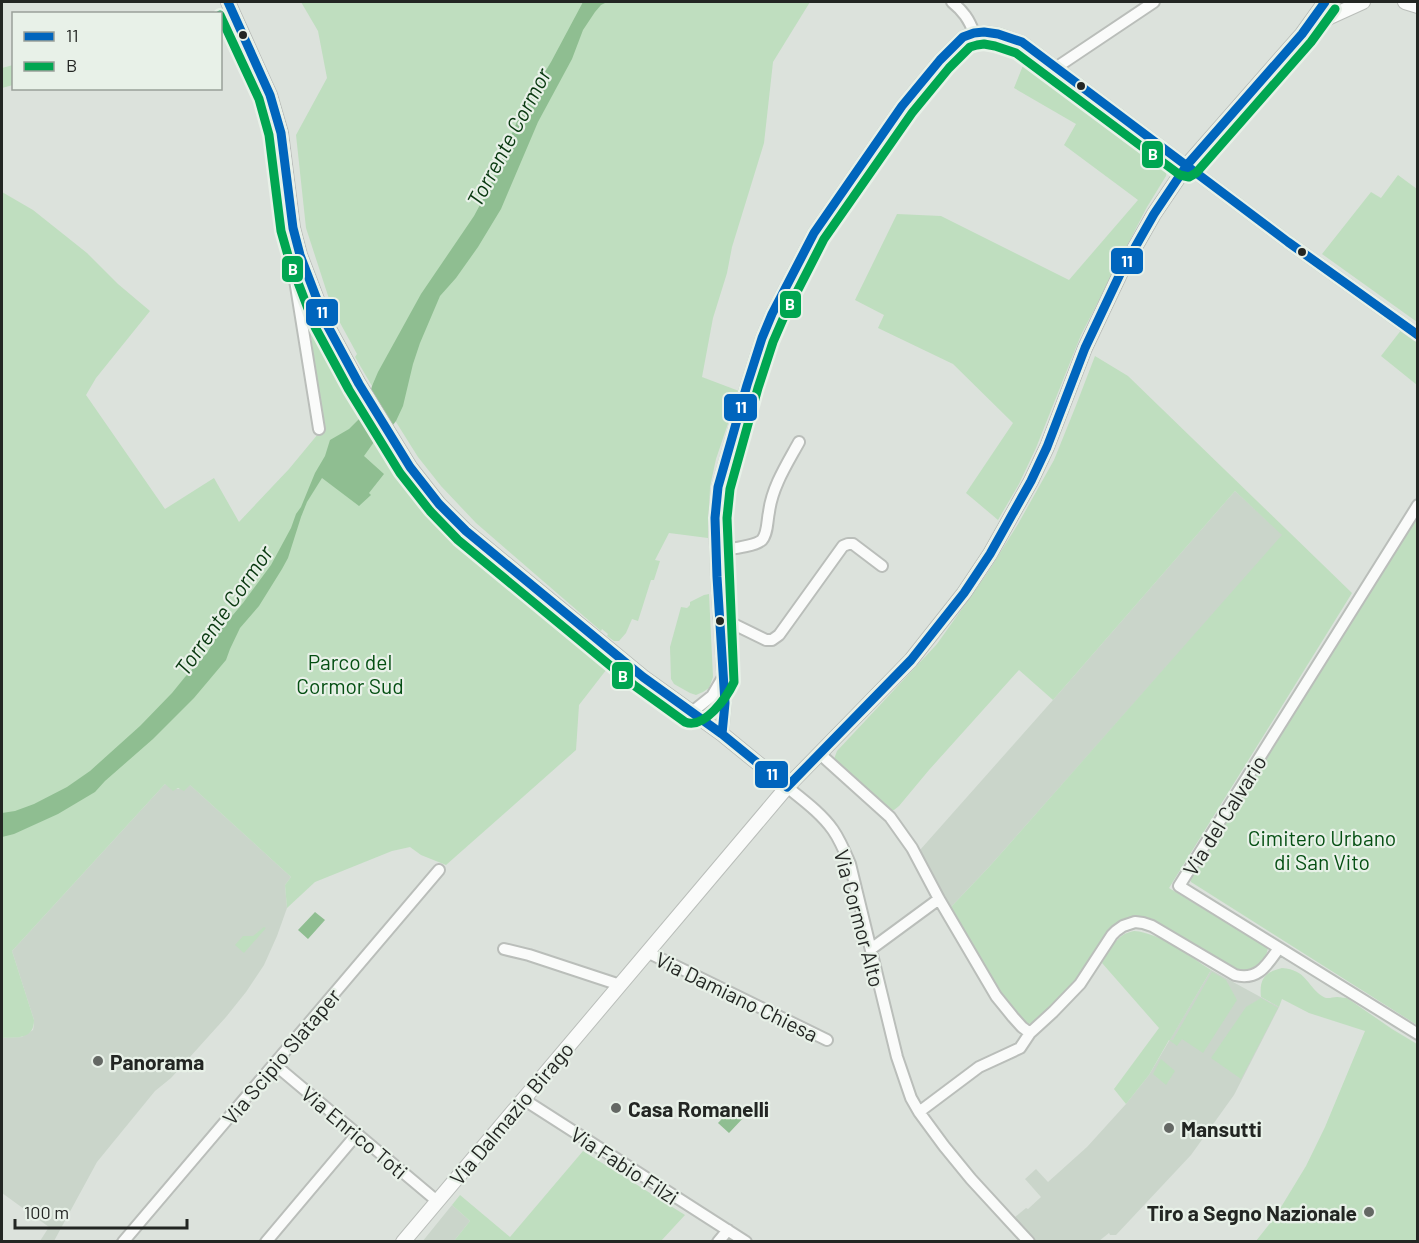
<svg xmlns="http://www.w3.org/2000/svg" width="1419" height="1243" viewBox="0 0 1419 1243" font-family="Barlow,sans-serif">
<style>
.built{fill:#cad5ca}
.green{fill:#bfdebf}
.water{fill:#8fbe91}
.lines{fill:none;stroke-linecap:round;stroke-linejoin:round}
.street-casing{stroke:#babeba;stroke-width:14}
.secondary-casing{stroke:#babeba;stroke-width:16}
.street{stroke:#fafbfa;stroke-width:10}
.secondary{stroke:#fafbfa;stroke-width:14}
.bus-1-casing{stroke:#e8f1e8;stroke-width:14}
.bus-2-casing{stroke:#e8f1e8;stroke-width:14}
.bus-1{stroke:#0065bd;stroke-width:9}
.bus-2{stroke:#00a651;stroke-width:9}
.bus-dot{fill:#232623;stroke:#e8f1e8;stroke-width:2}
.poi-dot{fill:#646864;stroke:#e8f1e8;stroke-width:2}
.labels{text-anchor:middle;dominant-baseline:central;stroke-width:4.5;stroke-linejoin:round;paint-order:stroke}
.park-label{font-size:21px;fill:#054f13;stroke:#e8f1e8}
.street-label{font-size:21px;fill:#232623;stroke:#e8f1e8}
.poi-label{font-size:21px;font-weight:bold;fill:#232623;stroke:#e8f1e8;text-anchor:start}
.water-label{font-size:22px;font-style:italic;fill:#08380f;stroke:#e8f1e8}
.line-badge{stroke:#e8f1e8;stroke-width:2}
.badge-label{font-size:16px;text-anchor:middle;font-weight:bold;fill:#fff}
</style>
<rect width="100%" height="100%" fill="#dce2dc"/>
<path class="built" d="M1235,491L1283,535L989,867L950,908L920,850L1053,700Z
M165,784L176,789H181L189,784L291,877L285,885L287,908L277,936L264,965L246,992L226,1017L171,1078L155,1091L97,1162L54,1241H40L49,1227L2,1193V1038L22,1037L33,1030L34,1025V1020L12,951Z
M1211,970L1279,1007L1234,1095L1191,1155L1116,1235H1110L1109,1233L1099,1241H1036L1015,1217L1026,1208L1028,1209L1041,1197L1025,1179L1036,1169L1048,1182L1087,1147L1126,1104L1149,1075Z
M452,1205L470,1221L454,1241L422,1242Z"/>
<path class="green" d="M301,2H810L773,62L764,143L732,247L727,273L713,318L702,377L739,391L716,459L710,487L708,538L669,533L655,560L660,561L654,580H651L638,621L632,619L626,633L619,641H614L607,636L608,634L602,629L601,631L476,523L441,486L418,457L396,422V420L373,384L372,386L355,357L357,354L332,308L306,228L296,135L327,78L318,31Z
M1028,53L1153,146L1163,155L1167,168L1166,176L1147,207L1081,335L1036,448L1019,484L998,520L966,493L1013,423L953,364L878,328L884,315L855,300L897,214L941,216L1069,280L1138,200L1064,145L1076,124L1014,88Z
M13,65V85L2,88V68Z
M1398,175L1417,189V322L1322,254L1371,192L1381,198Z
M2,192L33,210L87,253L118,284L150,311L96,378L86,395L165,509L214,478L239,522L289,469L318,434V405L320,404L311,336C314,331 318,329 322,330C336,351 344,375 355,397C376,436 404,472 432,506L640,683L610,665L579,705L576,750L446,865L421,855L410,847L392,851L315,882L287,908L285,885L291,877L190,785L184,791L178,788L173,791L165,784L12,951L34,1020C34,1040 17,1037 2,1038Z
M1402,329L1417,340V385L1381,356Z
M1095,356L1128,376L1352,593L1169,888L1268,948C1265,965 1253,973 1236,970L1130,918L1077,981L1035,1022L1028,1024C1006,1014 964,932 950,908L989,867L1282,535L1235,491L1053,700L1019,670L929,770L899,806L894,810H888L835,762L834,759L837,751L937,644L988,572L1018,524L1054,460L1075,408Z
M1417,518V1025L1191,882L1190,878Z
M709,594L713,677L709,688L703,692L696,695L690,693L674,684L671,679L670,647L681,607L687,608L690,605V602L704,595Z
M264,927L266,928L244,953L235,945L243,936H253Z
M1134,931C1161,933 1189,956 1211,970L1170,1040H1173L1212,972L1226,980L1237,1000L1203,1053L1182,1039L1177,1046L1169,1040L1149,1075L1126,1104L1114,1089L1159,1028L1102,963C1111,949 1116,934 1134,931Z
M1282,968C1307,970 1306,985 1322,996C1328,1000 1331,997 1337,997C1339,997 1344,998 1347,998L1392,1029L1417,1044V1241H1256L1275,1217L1306,1166L1325,1127L1365,1031L1309,1013L1282,999L1279,1007L1261,997C1259,979 1265,972 1282,968Z
M1261,998L1278,1008L1241,1079L1211,1058L1246,1007Z
M1161,1059L1175,1071L1166,1085L1153,1074Z
M583,1151L685,1215L661,1241H454L470,1221L452,1205L460,1195L510,1237Z"/>
<path class="water" d="M583,2H607L601,5L595,12L583,30L572,59L538,122L501,209L478,247L456,278L440,296L420,343L413,364L403,406L396,421L382,439L379,435L364,456L384,474L369,493L371,495L359,506L322,478L307,502L301,517L288,558L282,569L259,606L240,628L230,649L226,660L194,698L153,739L105,781L95,792L58,814L14,834L2,837V813L15,811L34,804L67,787L90,771L140,726L172,693L185,677L207,653L221,629L243,603L271,565L291,528L296,514L301,507L315,473L325,456L330,440L349,429L364,414L372,386L378,372L421,294L474,216L489,188L522,110L551,62Z
M315,912L325,920L308,939L298,930Z
M734,1106L745,1116L729,1133L718,1123Z"/>
<g class="lines">
<defs>
<path id="street" d="M952,2C963,11 969,19 974,33
M1057,67L1154,2
M300,255L295,280L319,429
M1418,505L1179,886L1418,1034
M716,551C727,549 754,547 762,540C768,533 767,520 769,512C772,487 787,464 799,442
M719,617L766,640H772L779,635L843,546L848,544H853L882,566
M692,712L712,696L722,679
M722,734L725,703L717,577L715,518L718,487L747,385L762,338L772,314L814,233L902,106L940,60L963,37L974,33L984,32L998,34L1022,42L1288,242L1418,335
M820,754L890,817L912,848L939,899L996,996L1013,1017L1022,1027L1030,1033
M787,787C803,800 821,813 833,830C840,840 845,852 850,864L897,1057L911,1098L919,1112L944,1146L971,1179L1029,1242
M504,949L529,955L620,985
M871,949L939,899
M647,952L827,1040
M274,1064L437,1201
M523,1099L746,1242
M919,1112L979,1067L1020,1048L1030,1033L1053,1012L1080,984L1112,935L1116,931L1123,926L1135,922L1143,923L1152,926L1235,975C1258,981 1267,965 1279,948
M123,1242L439,870
M266,1242L357,1134
M718,1242L728,1230"/>
<path id="secondary" d="M228,2L270,95L281,133L293,228L300,255L326,323L359,384L410,467L439,504L466,531L643,677L722,734L787,787
M1405,2L1418,6
M1307,31L1330,17L1363,2
M403,1242L787,787L911,660L964,593L990,554L1031,481L1047,447L1085,348L1121,272L1154,214L1187,165L1302,34L1325,2"/>
</defs>
<use href="#street" class="street-casing"/>
<use href="#secondary" class="secondary-casing"/>
<use href="#street" class="street"/>
<use href="#secondary" class="secondary"/>
<defs>
<path id="bus-1" d="M228,2L270,95L281,133L293,228L300,255L326,323L359,384L410,467L439,504L466,531L643,677L722,734L787,787L911,660L964,593L990,554L1031,481L1047,447L1085,348L1121,272L1154,214L1187,165L1302,34L1325,2
M722,734L725,703L717,577L715,518L718,487L747,385L762,338L772,314L814,233L902,106L940,60L963,37L974,33L984,32L998,34L1022,42L1288,242L1418,335"/>
<path id="bus-2" d="M220,15L259,99L269,135L281,231L289,259L315,327L349,390L400,473L430,511L458,540L635,686L685,722C704,730 727,697 734,682L727,518L730,489L758,388L773,342L783,319L824,239L912,113L949,68L970,47L977,45L984,44L995,46L1016,53L1180,175L1189,177L1196,173L1311,42L1335,9"/>
</defs>
<use href="#bus-1" class="bus-1-casing"/>
<use href="#bus-2" class="bus-2-casing"/>
<use href="#bus-1" class="bus-1"/>
<use href="#bus-2" class="bus-2"/>
</g>
<g class="bus-dot">
<circle cx="243" cy="35" r="5"/>
<circle cx="1081" cy="86" r="5"/>
<circle cx="1302" cy="252" r="5"/>
<circle cx="720" cy="621" r="5"/>
</g>
<g class="poi-dot">
<circle cx="98" cy="1061" r="6"/>
<circle cx="616" cy="1108" r="6"/>
<circle cx="1169" cy="1128" r="6"/>
<circle cx="1369" cy="1212" r="6"/>
</g>
<g class="labels">
<g class="park-label">
<text x="350" y="661">Parco del<tspan x="350" dy="24">Cormor Sud</tspan></text>
<text x="1322" y="837">Cimitero Urbano<tspan x="1322" dy="24">di San Vito</tspan></text>
</g>
<g class="street-label">
<text transform="translate(1224 815) rotate(-58)">Via del Calvario</text>
<text transform="translate(860 918) rotate(75)">Via Cormor Alto</text>
<text transform="translate(737 996) rotate(26)">Via Damiano Chiesa</text>
<text transform="translate(281 1056) rotate(-50)">Via Scipio Slataper</text>
<text transform="translate(511 1113) rotate(-50)">Via Dalmazio Birago</text>
<text transform="translate(355 1132) rotate(40)">Via Enrico Toti</text>
<text transform="translate(625 1165) rotate(33)">Via Fabio Filzi</text>
</g>
<g class="poi-label">
<text x="110" y="1061">Panorama</text>
<text x="628" y="1108">Casa Romanelli</text>
<text x="1181" y="1128">Mansutti</text>
<text x="1357" y="1212" text-anchor="end">Tiro a Segno Nazionale</text>
</g>
<g class="water-label">
<text transform="translate(508 137) rotate(-62)">Torrente Cormor</text>
<text transform="translate(223 610) rotate(-55)">Torrente Cormor</text>
</g>
</g>
<g class="line-badge">
<rect x="1141" y="140" width="23" height="29" rx="6" fill="#00a651"/>
<rect x="1110" y="247" width="34" height="28" rx="6" fill="#0065bd"/>
<rect x="281" y="255" width="23" height="28" rx="6" fill="#00a651"/>
<rect x="779" y="290" width="23" height="29" rx="6" fill="#00a651"/>
<rect x="305" y="298" width="34" height="29" rx="6" fill="#0065bd"/>
<rect x="723" y="393" width="35" height="29" rx="6" fill="#0065bd"/>
<rect x="611" y="661" width="23" height="29" rx="6" fill="#00a651"/>
<rect x="754" y="760" width="35" height="29" rx="6" fill="#0065bd"/>
</g>
<g class="badge-label">
<text x="1153" y="160">B</text>
<text x="1127" y="267">11</text>
<text x="293" y="275">B</text>
<text x="790" y="310">B</text>
<text x="322" y="318">11</text>
<text x="741" y="413">11</text>
<text x="623" y="682">B</text>
<text x="772" y="780">11</text>
</g>
<rect width="1419" height="1243" fill="none" stroke="#232623" stroke-width="6"/>
<rect x="12" y="12" width="210" height="78" fill="#e8f1e8" stroke="#99a099" stroke-width="1.5"/>
<rect x="24" y="32" width="30" height="9" fill="#0065bd" stroke="#99a099" stroke-width="1.5"/>
<text x="66" y="42" font-size="18" fill="#232623">11</text>
<rect x="24" y="62" width="30" height="9" fill="#00a651" stroke="#99a099" stroke-width="1.5"/>
<text x="66" y="72" font-size="18" fill="#232623">B</text>
<path d="M15 1219v9h172v-9" fill="none" stroke="#232623" stroke-width="3"/>
<text x="24" y="1219" font-size="18" fill="#232623" stroke="#e8f1e8" stroke-width="4.5" paint-order="stroke">100 m</text>
</svg>
